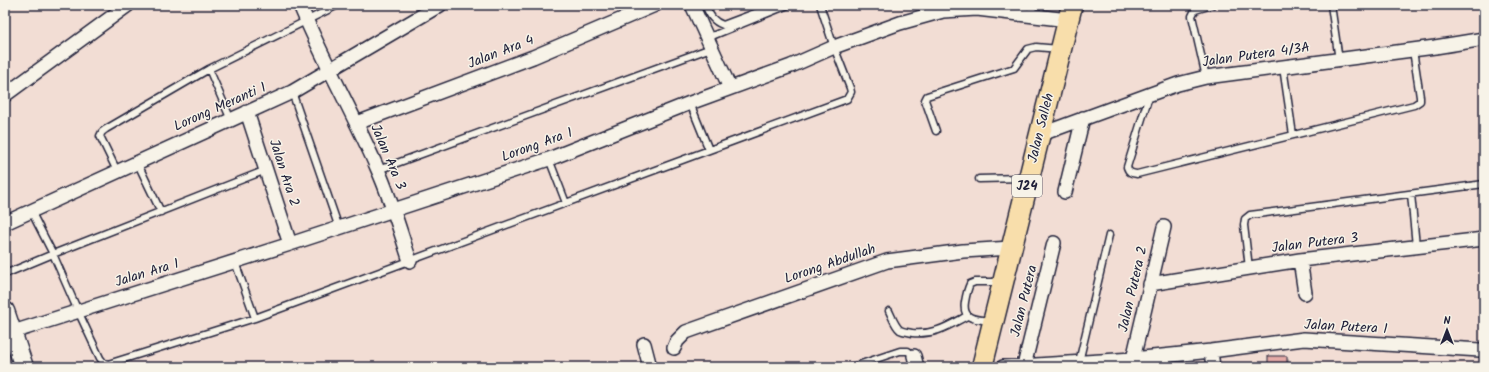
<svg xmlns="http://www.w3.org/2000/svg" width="1489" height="372" viewBox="0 0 1489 372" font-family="Kalam,sans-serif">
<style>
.building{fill:#e5aaa6;stroke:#22223b;filter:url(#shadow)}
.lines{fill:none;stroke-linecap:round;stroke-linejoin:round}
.lane-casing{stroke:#22223b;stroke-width:9}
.street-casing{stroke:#22223b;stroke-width:16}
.secondary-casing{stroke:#22223b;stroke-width:21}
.primary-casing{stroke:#22223b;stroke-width:23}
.lane{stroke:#f7f3e8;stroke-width:6}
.street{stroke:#f7f3e8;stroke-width:13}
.secondary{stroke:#f7f3e8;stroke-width:18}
.primary{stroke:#f8deab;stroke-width:20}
.labels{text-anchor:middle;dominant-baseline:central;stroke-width:3;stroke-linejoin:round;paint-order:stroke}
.shield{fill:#f7f3e8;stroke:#62616f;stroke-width:1}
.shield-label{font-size:13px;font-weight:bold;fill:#22223b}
.street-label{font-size:14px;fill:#22223b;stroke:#f7f3e8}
</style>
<defs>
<filter id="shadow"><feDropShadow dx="3.5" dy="3.5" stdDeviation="0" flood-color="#0004"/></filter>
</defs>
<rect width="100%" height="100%" fill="#f2ddd4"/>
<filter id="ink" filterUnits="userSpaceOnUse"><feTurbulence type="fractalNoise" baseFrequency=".025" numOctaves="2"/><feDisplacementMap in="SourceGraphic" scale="8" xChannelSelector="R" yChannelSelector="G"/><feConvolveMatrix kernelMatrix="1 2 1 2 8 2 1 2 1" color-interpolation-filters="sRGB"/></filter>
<g filter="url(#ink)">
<path class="building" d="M1268,356H1287V367H1268Z"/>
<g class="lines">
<defs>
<path id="lane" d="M705,5C710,15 712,21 723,25L776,5
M1031,5L1034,15
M1331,5L1339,60
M707,38L788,5
M1283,67L1293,135
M209,69L231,120
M1206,77L1192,16L1195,10L1212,5
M292,92L339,228
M1149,96L1127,167C1129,173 1131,173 1137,174L1414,105L1420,101V97L1413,50
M690,103L709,150
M936,131L925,100L927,96L1014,68L1028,49L1036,47L1059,49
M549,159L566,203
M137,162L161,212
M378,170L711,48
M117,171L100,136L102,132L106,129L209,69L338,5
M979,179L1025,178
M1411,194L1416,246
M31,211L53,254L266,170
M235,262L255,318
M1249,268L1244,225L1245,219L1250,215L1484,184
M5,274L53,254L78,311L100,358L104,363L108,364L255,318L847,99L851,92L850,88L834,47L820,5
M889,311C892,317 895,326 900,330C904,332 909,332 912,333C935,335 948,326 967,316
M991,321C977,319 962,321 965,302C966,296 967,290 970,284L975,282H999
M1079,362L1109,235
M852,367L900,351H908L914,356"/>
<path id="street" d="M300,5C323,61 354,114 378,170C391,199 400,231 410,261
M692,5L730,88
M5,95L128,5
M247,112L290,244
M357,123L533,57L655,5
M1039,135L1178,84L1206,77L1435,47L1484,39
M1065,192L1083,118
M5,223L292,92L440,5
M1300,260L1305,293
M1150,284L1300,260L1484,239
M13,332L290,244L549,159L690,103L791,66L834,47L900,23L943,11L977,9L1068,20
M644,344L650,367
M674,348L677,341L686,332L887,261L963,251L1011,248
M1211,351L1213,367
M914,356L917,367
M1133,359L1164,227
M1024,366L1054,243
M1003,367L1133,359L1211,351L1304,339L1480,350"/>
<path id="secondary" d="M5,311L24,367"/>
<path id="primary" d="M982,367L1072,5"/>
</defs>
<use href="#lane" class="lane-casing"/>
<use href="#street" class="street-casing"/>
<use href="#secondary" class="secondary-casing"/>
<use href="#primary" class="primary-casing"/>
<use href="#lane" class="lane"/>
<use href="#street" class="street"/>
<use href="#secondary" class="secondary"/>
<use href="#primary" class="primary"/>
</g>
</g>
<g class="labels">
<rect class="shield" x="1012" y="175" width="30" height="22" rx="3"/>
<g class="shield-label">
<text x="1027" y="186">J24</text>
</g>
<g class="street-label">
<text transform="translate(501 52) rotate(-21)">Jalan Ara 4</text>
<text transform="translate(1256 55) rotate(-8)">Jalan Putera 4/3A</text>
<text transform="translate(220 107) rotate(-24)">Lorong Meranti 1</text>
<text transform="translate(1041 128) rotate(-76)">Jalan Salleh</text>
<text transform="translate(537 145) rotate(-20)">Lorong Ara 1</text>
<text transform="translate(388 157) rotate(67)">Jalan Ara 3</text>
<text transform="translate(284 173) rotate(72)">Jalan Ara 2</text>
<text transform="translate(1315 243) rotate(-7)">Jalan Putera 3</text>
<text transform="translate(830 264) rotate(-19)">Lorong Abdullah</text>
<text transform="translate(147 273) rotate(-17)">Jalan Ara 1</text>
<text transform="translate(1133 289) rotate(-77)">Jalan Putera 2</text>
<text transform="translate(1024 301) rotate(-76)">Jalan Putera</text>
<text transform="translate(1346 327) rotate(3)">Jalan Putera 1</text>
</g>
</g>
<rect width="1489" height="372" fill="none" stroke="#f7f3e8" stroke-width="20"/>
<rect x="10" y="10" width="1469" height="352" fill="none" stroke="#22223b" stroke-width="1.5" filter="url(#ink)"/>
<g transform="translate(1447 330)" stroke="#f7f3e8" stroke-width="3" paint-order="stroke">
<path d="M0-3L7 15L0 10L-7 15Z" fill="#22223b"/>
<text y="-6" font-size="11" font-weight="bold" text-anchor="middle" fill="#22223b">N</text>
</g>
</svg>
